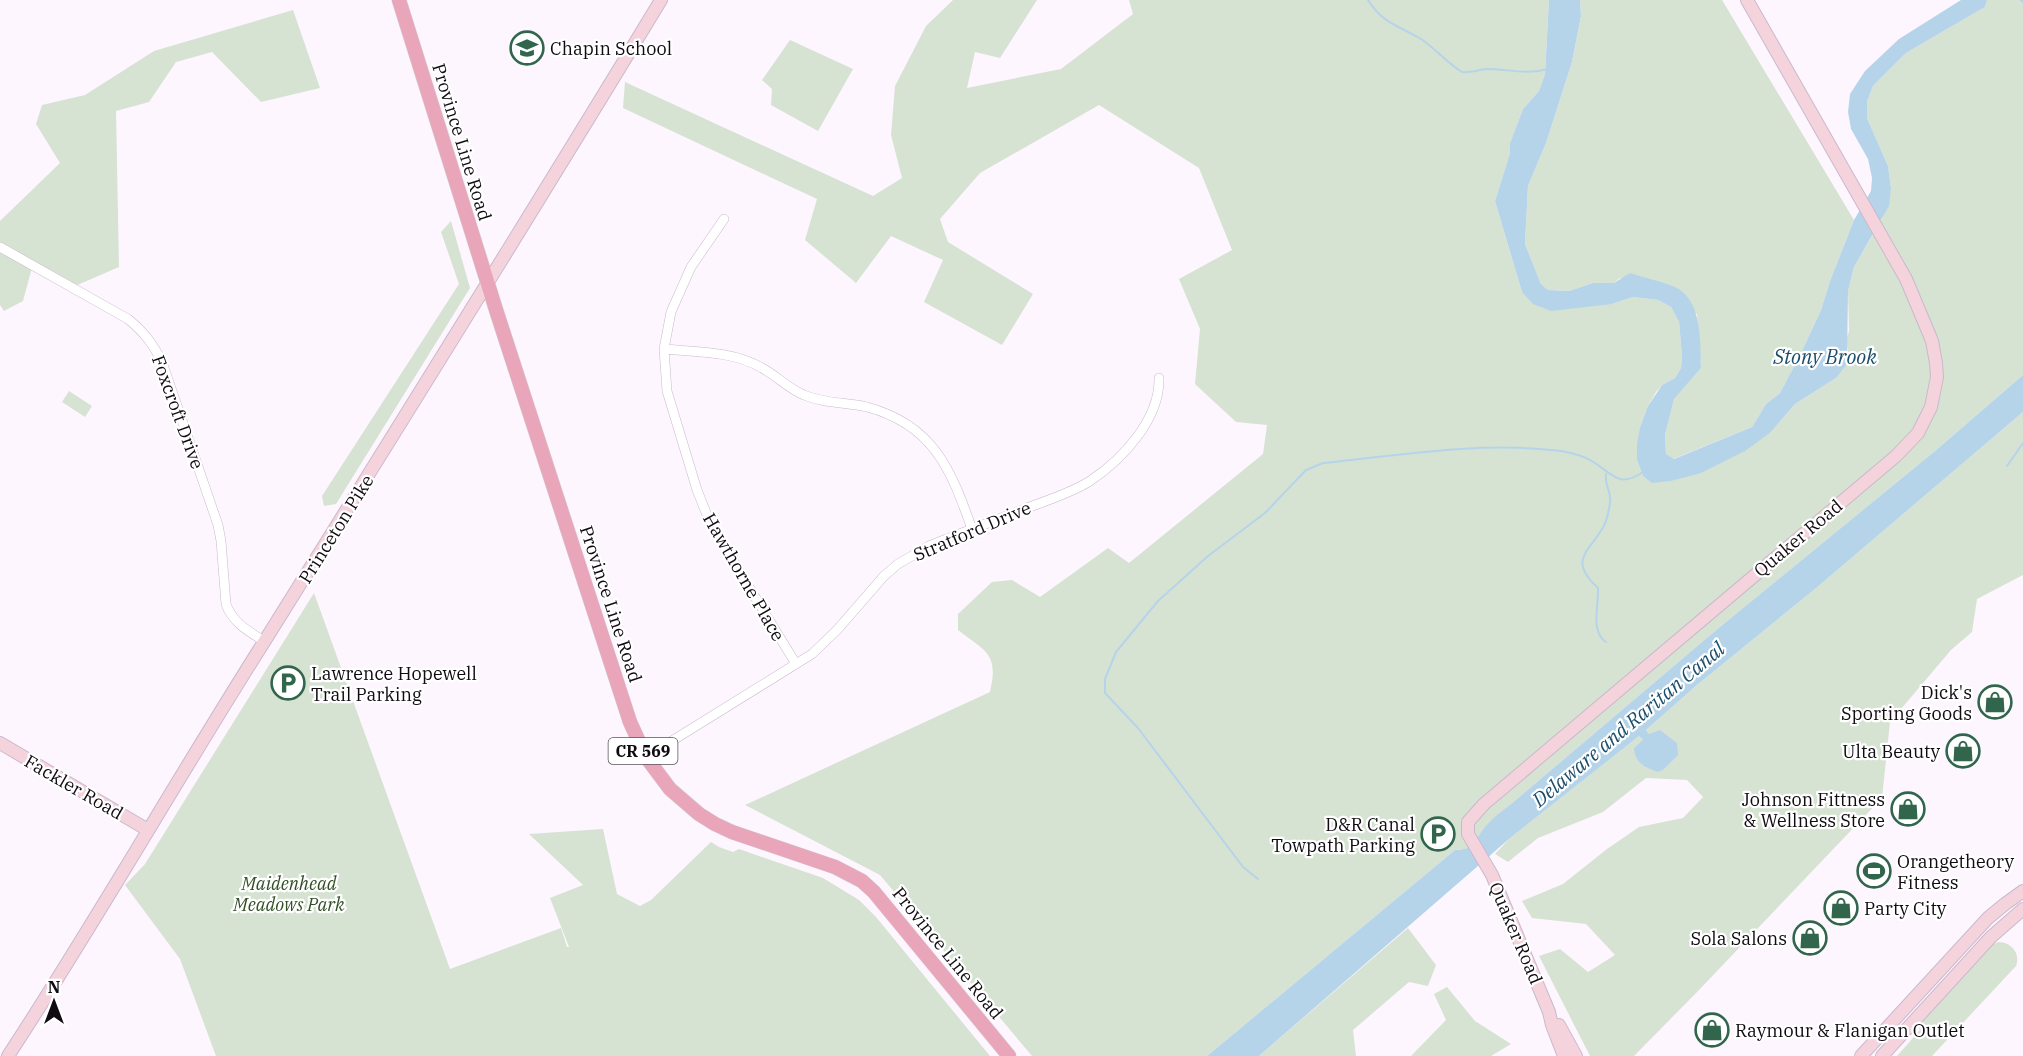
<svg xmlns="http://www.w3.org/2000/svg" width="2023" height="1056" viewBox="0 0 2023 1056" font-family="'IBM Plex Serif',serif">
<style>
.green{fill:#d6e3d2}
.water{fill:#b6d4e9}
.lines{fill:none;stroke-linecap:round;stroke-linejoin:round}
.stream{stroke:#b6d4e9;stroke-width:2}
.street-casing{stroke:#c9b9cc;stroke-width:10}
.secondary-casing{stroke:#c9b9cc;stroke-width:14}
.primary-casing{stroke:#d4d3d4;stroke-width:15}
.street{stroke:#fff;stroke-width:9}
.secondary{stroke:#f4d3dc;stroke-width:12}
.primary{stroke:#e9a6ba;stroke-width:14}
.labels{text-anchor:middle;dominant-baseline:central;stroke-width:4.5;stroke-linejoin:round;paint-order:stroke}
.shield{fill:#fff;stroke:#585458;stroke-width:1.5}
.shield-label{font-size:16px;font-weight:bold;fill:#100b11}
.poi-label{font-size:18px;fill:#100b11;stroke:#fff;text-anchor:start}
.street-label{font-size:18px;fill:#100b11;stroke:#fff}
.park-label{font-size:18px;font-style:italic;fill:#314f26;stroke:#fff}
.water-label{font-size:20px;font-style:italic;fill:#1a4d6b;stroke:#fff}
</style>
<rect width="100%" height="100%" fill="#fdf6fe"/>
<path class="green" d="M953,0H1037L1000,58L975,52L967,88L1061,69L1133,14L1129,0H1549L1545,74L1539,91L1523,109L1510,143V153L1495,201L1522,292L1612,304L1633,297L1658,300L1671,307L1679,322L1682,356L1681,368L1675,378L1662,385L1656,392L1648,406L1640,427L1637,460L1643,476L1771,432L1795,404L1836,378L1848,352L1846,340L1849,331L1848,291L1854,267L1882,219L1891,188L1888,166L1867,118V102L1873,86L1906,53L1985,7L1987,0H2023V375L1935,451L1715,631L1511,804C1503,811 1493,818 1486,826C1474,839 1477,850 1455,850L1207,1056H1032L880,875L745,805L990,692C999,653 986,652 958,630V614L992,582L1012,580L1040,597L1108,548L1129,563L1263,454L1267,425L1236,422L1195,384L1200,329L1179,279L1232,250L1199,168L1099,105L980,173L940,219L948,242L1033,294L1002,345L924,302L943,260L891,236L856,283L805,240L817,199L623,108L625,82L873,196L902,178L891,135L895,86L926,26Z
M1580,0H1722L1854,220L1830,281L1821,310L1801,353L1780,393L1766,404L1752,427L1673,459L1666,454L1665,435L1674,398L1701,368L1697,314L1620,278L1614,283H1593L1569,291L1548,290L1541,284L1525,244L1528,186L1546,143L1572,62L1581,16Z
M293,10L320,88L261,102L212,52L176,62L149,102L116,111L119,267L75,286L33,264L23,301L4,311L0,305V221L60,163L36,124L42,105L85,95L154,51Z
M790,40L853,69L818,131L771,105L772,89L762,80Z
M451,221L470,288L336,504L324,506L322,496L459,284L441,232Z
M69,391L92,406L85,417L62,402Z
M2023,412V575L1977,599L1972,632L1951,650L1890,722L1882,798L1698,991L1634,1056H1590L1539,956L1560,949L1588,972L1615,955L1586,924L1532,918L1522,901L1563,884L1607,849L1639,827L1683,818L1703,797L1687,780L1646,778L1603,812L1538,838L1508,862L1495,854L1509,839L1621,750L1639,736L1643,740L1649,734L1646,730L1697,685L1815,589Z
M314,593L450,969L561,928L567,947H569L550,898L583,885L529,834L603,829L617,894L640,906L651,900L711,842L719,847L733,852L739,849L823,878L859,900L876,917L990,1056H216L180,959L125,885L145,864Z
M1408,928L1436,965L1428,986L1409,982L1353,1030L1356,1056H1259Z
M1998,942C2011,942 2021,953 2016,966L1932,1056H1897L1920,1030L1919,1028L1924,1016L1992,945Z
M1447,987L1475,1021L1511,1044L1491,1056H1411L1446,1020L1434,994Z"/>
<path class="water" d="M1549,0H1580L1581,16L1572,62L1546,143L1528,186L1525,244L1541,284L1548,290L1569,291L1593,283H1614L1630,273C1645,278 1661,281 1675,287C1703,300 1700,343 1701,368L1674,399L1665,435L1666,454L1674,459L1752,427L1766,404L1780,393L1801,353L1821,310L1830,281L1854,220L1871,191L1872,178L1868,159L1851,129L1848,112L1850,94L1865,71L1899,39L1961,0H1987L1985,7L1906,53L1873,86L1867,102V118L1888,166L1891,188L1889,206L1854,267L1848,291L1847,364L1836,378L1795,404L1771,432L1745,451L1701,473L1671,481L1652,483L1643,476L1637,460V444L1640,427L1648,406L1662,385L1675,378L1681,368L1682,356L1679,322L1671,307L1658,300L1633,297L1612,304L1551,311L1533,304L1522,292L1495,201L1510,153V143L1523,109L1539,91L1545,74Z
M2023,375V412L1815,589L1697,685L1646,730L1649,734L1660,730L1677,743L1678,755L1664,769L1658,772C1644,767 1635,763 1634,748L1643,740L1639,736L1509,839L1259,1056H1207L1455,850C1474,850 1474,841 1484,828C1491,819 1502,811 1511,804L1715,631L1935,451Z"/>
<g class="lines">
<path class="stream" d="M1368,0C1382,23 1399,26 1421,39C1436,49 1447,63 1462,72C1470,73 1478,70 1486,69C1508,69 1527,75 1548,69
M2021,0L2023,2
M2007,466L2023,443
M1606,642C1590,632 1599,605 1598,588C1568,560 1588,553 1602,529C1607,522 1609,510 1610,502C1612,492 1604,485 1606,474
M1258,879L1243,867L1138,728L1105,693V679L1116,652L1158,601L1208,556L1265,513L1306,470L1323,463C1401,455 1482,441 1561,451C1573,453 1585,456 1595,463C1613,475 1620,488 1643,472"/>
<defs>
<path id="street" d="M724,219L691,267L671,312L664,349L667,391L697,490L711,525L796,664
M0,247L128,319C144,332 153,344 162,362L218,525L221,541L226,604C232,622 248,631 264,641
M664,349C697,352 733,351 762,368C777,376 789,389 804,395C825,404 846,402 867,407C934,425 951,470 972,529
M646,757L812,654L837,630L884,576L898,564L929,546C961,533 994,521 1027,508C1048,500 1071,493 1090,481C1123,459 1160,419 1159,378"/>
<path id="secondary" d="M0,743L148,830
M1559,1025L1576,1056
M8,1056C97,920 177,779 264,642C397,429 531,215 661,0
M1564,1056L1552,1025L1549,1012L1492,875L1468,834V822L1484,804L1896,456L1918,433L1931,407L1937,377L1936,363L1932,341L1906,279L1747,0
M1861,1056L1988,918L2005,904L2023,891
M1882,1056L1991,937L2023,909"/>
<path id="primary" d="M399,0L497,313L576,556L630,722L646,757L670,789L699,814L715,824L732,832L835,867L862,881L874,892L1009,1056"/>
</defs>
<use href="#street" class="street-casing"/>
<use href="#secondary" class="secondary-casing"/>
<use href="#primary" class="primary-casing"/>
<use href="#street" class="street"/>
<use href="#secondary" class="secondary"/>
<use href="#primary" class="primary"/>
</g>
<defs>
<symbol id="school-ring" viewBox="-11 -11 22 22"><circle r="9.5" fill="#fff" stroke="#31664c" stroke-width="1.5"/><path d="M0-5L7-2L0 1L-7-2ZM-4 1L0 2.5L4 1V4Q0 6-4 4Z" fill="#31664c"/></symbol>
<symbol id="parking-ring" viewBox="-11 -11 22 22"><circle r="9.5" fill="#fff" stroke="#31664c" stroke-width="1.5"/><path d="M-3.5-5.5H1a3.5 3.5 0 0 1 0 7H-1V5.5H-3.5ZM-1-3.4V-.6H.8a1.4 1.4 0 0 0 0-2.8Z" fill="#31664c"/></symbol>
<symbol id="shop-ring" viewBox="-11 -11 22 22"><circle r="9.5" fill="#fff" stroke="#31664c" stroke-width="1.5"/><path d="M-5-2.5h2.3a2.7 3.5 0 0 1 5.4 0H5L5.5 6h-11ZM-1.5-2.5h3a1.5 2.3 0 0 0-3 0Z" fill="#31664c"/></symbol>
<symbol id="stadium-ring" viewBox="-11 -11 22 22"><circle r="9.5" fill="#fff" stroke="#31664c" stroke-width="1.5"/><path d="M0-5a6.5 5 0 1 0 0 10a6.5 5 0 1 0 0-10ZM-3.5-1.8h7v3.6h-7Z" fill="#31664c"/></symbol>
</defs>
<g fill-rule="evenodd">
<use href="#school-ring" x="508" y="29" width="38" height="38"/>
<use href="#parking-ring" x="269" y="664" width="38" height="38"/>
<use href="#shop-ring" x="1976" y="683" width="38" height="38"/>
<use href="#shop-ring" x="1944" y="732" width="38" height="38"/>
<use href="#shop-ring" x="1889" y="790" width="38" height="38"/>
<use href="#parking-ring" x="1419" y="815" width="38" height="38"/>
<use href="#stadium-ring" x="1855" y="852" width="38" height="38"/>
<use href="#shop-ring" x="1822" y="889" width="38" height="38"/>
<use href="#shop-ring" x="1791" y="919" width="38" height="38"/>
<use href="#shop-ring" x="1693" y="1011" width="38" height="38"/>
</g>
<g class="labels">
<rect class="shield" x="608.5" y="738" width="69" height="26" rx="4.5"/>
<g class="shield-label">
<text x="643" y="751">CR 569</text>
</g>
<g class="poi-label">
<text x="550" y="48">Chapin School</text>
<text x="311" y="673">Lawrence Hopewell<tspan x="311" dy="21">Trail Parking</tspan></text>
<text x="1972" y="692" text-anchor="end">Dick's<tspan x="1972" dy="21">Sporting Goods</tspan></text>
<text x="1940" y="751" text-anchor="end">Ulta Beauty</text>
<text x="1885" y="799" text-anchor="end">Johnson Fittness<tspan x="1885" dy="21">&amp; Wellness Store</tspan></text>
<text x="1415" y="824" text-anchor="end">D&amp;R Canal<tspan x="1415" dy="21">Towpath Parking</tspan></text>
<text x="1897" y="861">Orangetheory<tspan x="1897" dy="21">Fitness</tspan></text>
<text x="1864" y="908">Party City</text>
<text x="1787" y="938" text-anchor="end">Sola Salons</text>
<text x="1735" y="1030">Raymour &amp; Flanigan Outlet</text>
</g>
<g class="street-label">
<text transform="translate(462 142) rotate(73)">Province Line Road</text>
<text transform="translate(178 412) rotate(70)">Foxcroft Drive</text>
<text transform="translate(336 529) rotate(-58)">Princeton Pike</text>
<text transform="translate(972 531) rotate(-23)">Stratford Drive</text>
<text transform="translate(1798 538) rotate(-40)">Quaker Road</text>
<text transform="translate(744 577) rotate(60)">Hawthorne Place</text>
<text transform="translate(611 604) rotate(72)">Province Line Road</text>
<text transform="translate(74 787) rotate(30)">Fackler Road</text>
<text transform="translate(1516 933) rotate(67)">Quaker Road</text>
<text transform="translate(948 953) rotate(51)">Province Line Road</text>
</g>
<g class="park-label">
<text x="289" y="883">Maidenhead<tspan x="289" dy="21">Meadows Park</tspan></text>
</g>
<g class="water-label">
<text x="1825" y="356">Stony Brook</text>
<text transform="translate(1628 724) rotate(-40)">Delaware and Raritan Canal</text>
</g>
</g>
<g transform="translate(54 1002)" stroke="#ffffff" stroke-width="4.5" paint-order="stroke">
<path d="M0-4.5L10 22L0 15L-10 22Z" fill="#100b11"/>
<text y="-9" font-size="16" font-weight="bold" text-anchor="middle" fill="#100b11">N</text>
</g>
</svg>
